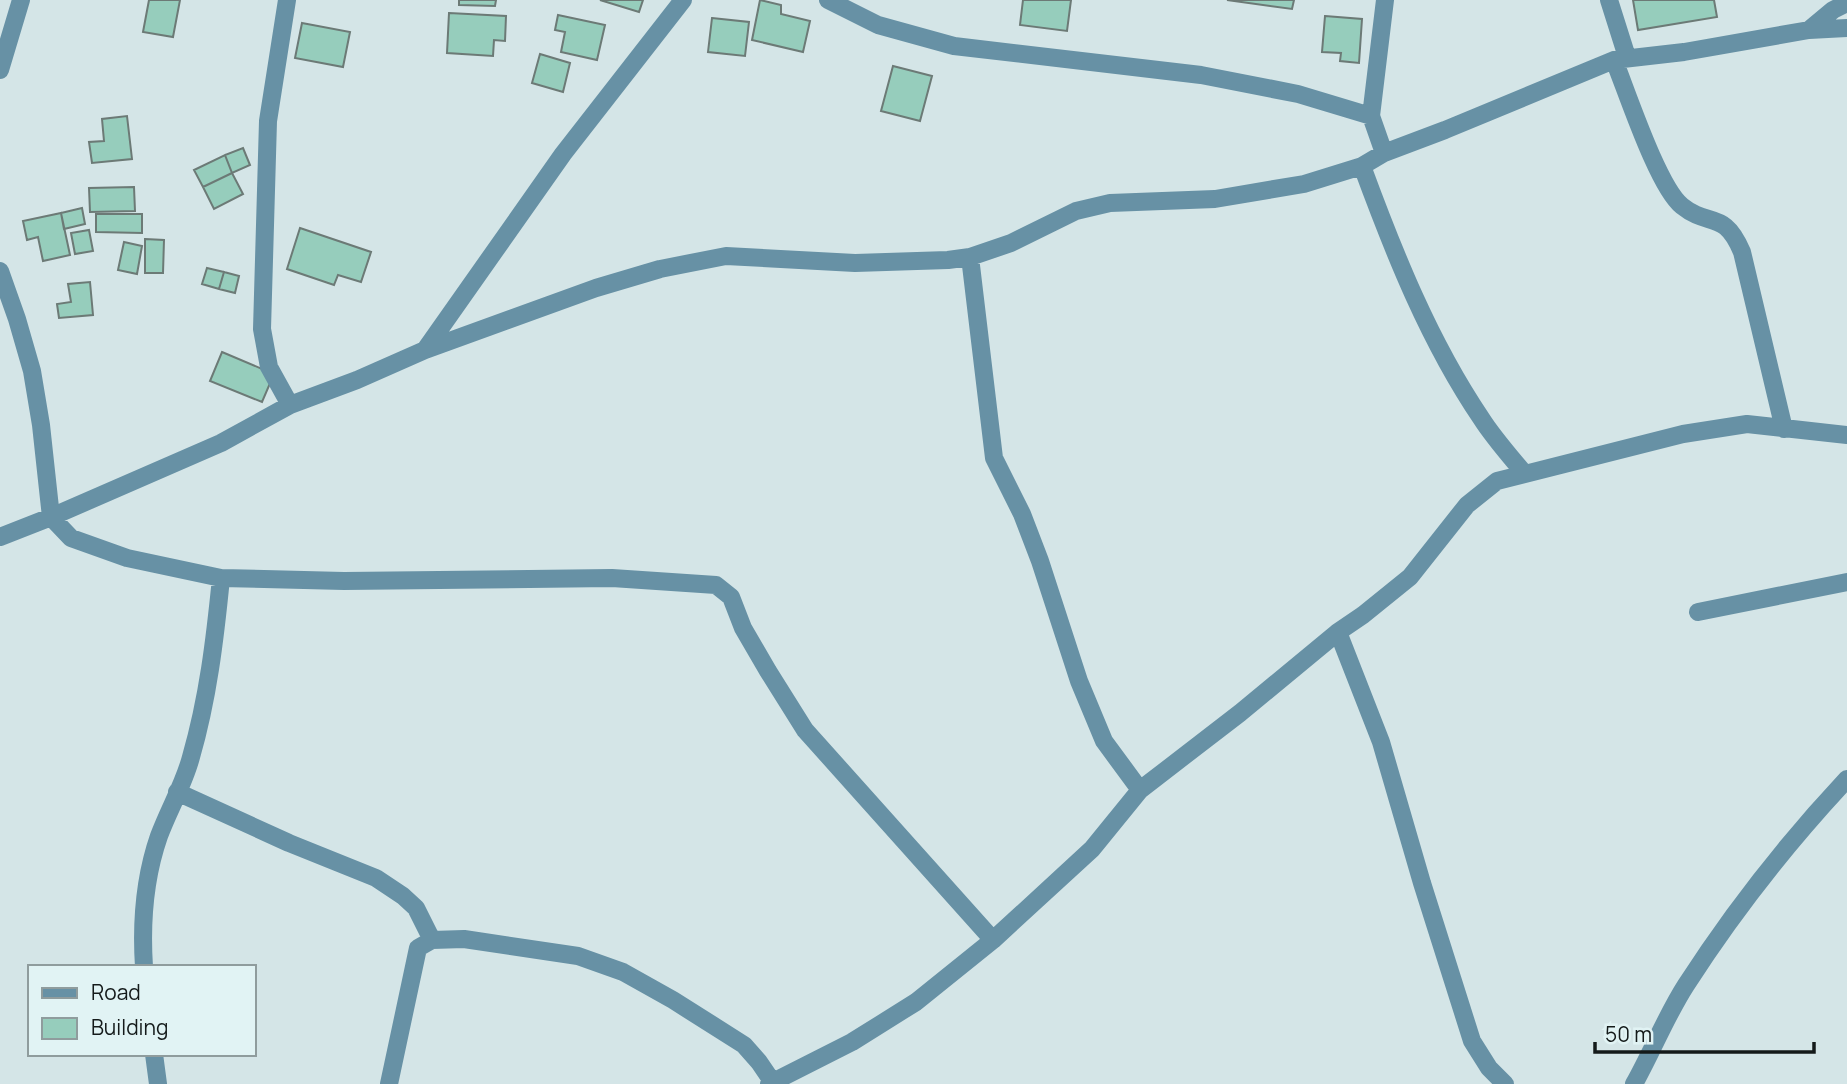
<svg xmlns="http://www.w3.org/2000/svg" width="1847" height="1084" viewBox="0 0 1847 1084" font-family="Manrope,sans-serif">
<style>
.building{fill:#96cdbc;stroke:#6c7a76;stroke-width:2}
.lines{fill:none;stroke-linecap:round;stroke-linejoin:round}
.minor{stroke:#6791a5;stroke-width:18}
</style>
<rect width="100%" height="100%" fill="#d4e5e7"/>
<path class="building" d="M149,0H180L173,37L143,32Z
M459,0H496L495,6L459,5Z
M600,0H643L639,12Z
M760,0L781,5V14L810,21L803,52L752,40Z
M1023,0H1071L1067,31L1020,25Z
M1227,0H1294L1292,9Z
M1633,0H1714L1717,17L1638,30Z
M449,13L506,16L505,41L494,40L493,56L447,53Z
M558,15L605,25L597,60L561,52L565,32L555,30Z
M1325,16L1362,19L1359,63L1340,61L1341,53L1322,52Z
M712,18L749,22L745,56L708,52Z
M302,23L350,32L343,67L295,58Z
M540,54L570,63L563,92L532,83Z
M893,66L932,76L920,121L881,111Z
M127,116L132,159L92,163L89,142L104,141L102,119Z
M243,148L250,165L232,173L225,155Z
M225,155L232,173L203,187L194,170Z
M232,173L243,194L214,209L203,187Z
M134,187L135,211L90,212L89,188Z
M82,208L85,224L64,229L61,213Z
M61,213L70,255L43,261L38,237L27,240L23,221Z
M96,214H142V233L96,232Z
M300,228L371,252L361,282L338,275L334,285L287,269Z
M89,230L93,251L75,254L71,233Z
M145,239L164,240L163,273H145Z
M124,242L142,246L137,274L118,270Z
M207,268L224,272L219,289L202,284Z
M224,272L239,276L235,293L219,289Z
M90,282L93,315L59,318L57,304L71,302L68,284Z
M222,352L274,374L262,402L210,381Z"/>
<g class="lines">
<path class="minor" d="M287,0L268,121L262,329L269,367L290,405
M828,0L878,25L954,46L1201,75L1298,94L1371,116
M1609,0L1627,57
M1809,30L1833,10L1847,3
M1614,60C1627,92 1658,187 1682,206C1709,228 1724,209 1742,252L1784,429
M0,70L21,0
M1384,153L1371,116L1385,0
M1362,166C1394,253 1429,341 1481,418C1493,437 1509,455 1524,473
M970,257L994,458L1022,514L1040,561L1079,681L1104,741L1140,790
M0,271L17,319L32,371L41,425L51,517L71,538L127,558L221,578L344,581L612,578L716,585L731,597L743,628L768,671L805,730L993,940
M425,350L563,154L683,0
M0,537L51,517L221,443L290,405L357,380L425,350L596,288L660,269L726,256L855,263L948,260L970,257L1011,243L1076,211L1110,203L1215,199L1304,184L1362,166L1384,153L1445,130L1614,60L1684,52L1809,30L1847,28
M1698,612L1847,582
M1338,632L1381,742L1422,883L1472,1041L1489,1068L1505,1084
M177,792L289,843L376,878L403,896L416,908L432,940
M144,967C141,921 144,879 159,836C169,809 184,784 191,757C208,698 215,639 221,578
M154,1054L158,1084
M389,1084L418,948L432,940L464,939L578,956L623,972L673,1000L744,1045L759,1062L774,1084
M769,1084L852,1042L916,1002L993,940L1092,849L1140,790L1240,713L1338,632L1363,615L1410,577L1467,505L1497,481L1683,434L1747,424L1847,435
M1634,1084C1652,1052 1666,1016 1686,985C1733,912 1788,842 1847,779"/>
</g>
<rect x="28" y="965" width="228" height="91" fill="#e1f3f4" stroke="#8f9c9d" stroke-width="2"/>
<rect x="42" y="988" width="35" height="10" fill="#6791a5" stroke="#8f9c9d" stroke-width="2"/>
<text x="91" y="1000" font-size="21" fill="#141a1a">Road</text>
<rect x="42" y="1018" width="35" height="21" fill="#96cdbc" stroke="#8f9c9d" stroke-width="2"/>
<text x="91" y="1035" font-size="21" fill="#141a1a">Building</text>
<path d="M1595 1042v10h219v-10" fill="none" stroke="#141a1a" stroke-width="3.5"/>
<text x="1605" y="1042" font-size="21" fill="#141a1a" stroke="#e1f3f4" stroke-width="5" paint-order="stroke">50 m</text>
</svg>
